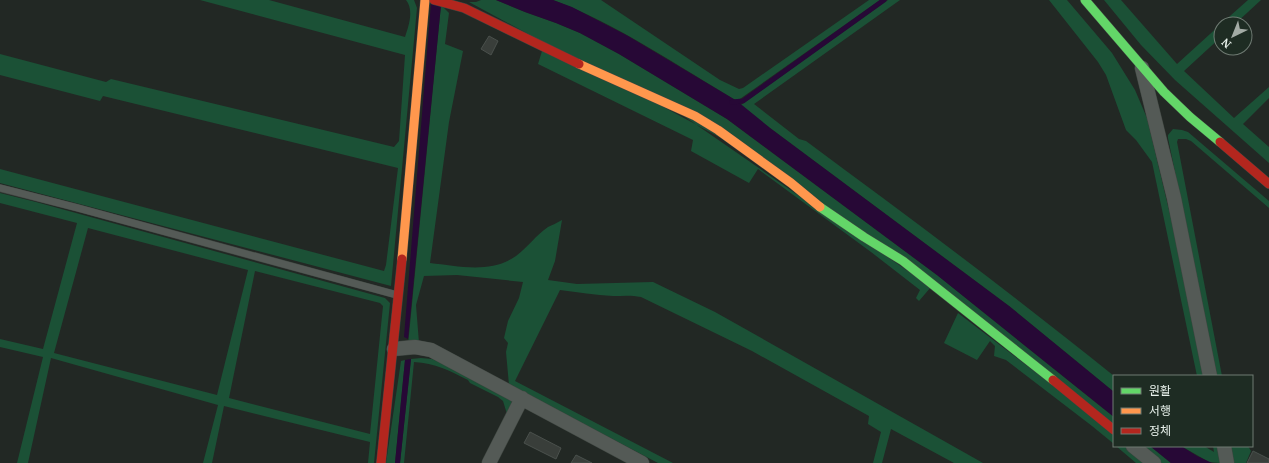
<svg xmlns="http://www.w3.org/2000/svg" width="1269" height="463" viewBox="0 0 1269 463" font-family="'PT Serif','Noto Sans KR',serif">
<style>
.green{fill:#1b5136;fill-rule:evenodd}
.water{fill:#270836}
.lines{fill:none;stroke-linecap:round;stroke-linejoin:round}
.stream{stroke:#270836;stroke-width:5}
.building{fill:#393e3a;stroke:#4a504c}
.lane-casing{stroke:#3f4641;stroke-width:8}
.street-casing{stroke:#3f4641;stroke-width:15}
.fast-casing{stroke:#3f4641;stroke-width:10}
.slow-casing{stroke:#3f4641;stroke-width:10}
.jam-casing{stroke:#3f4641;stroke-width:10}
.lane{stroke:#545a56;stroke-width:7}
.street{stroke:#545a56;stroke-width:14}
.fast{stroke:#63d668;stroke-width:9}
.slow{stroke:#ff974d;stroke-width:9}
.jam{stroke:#b3261e;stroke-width:9}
</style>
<rect width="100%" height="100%" fill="#222824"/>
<path class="green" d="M200,0H269L405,37C409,25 414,10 406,0H414L417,8L391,286L0,183V169L384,271L386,265L398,168L103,96L100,101L0,75V54L106,82L111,79L394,147L399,141L405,55Z
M481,0H496L525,12L556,23L580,33L619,54L727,119L937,275L1114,417V427L769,164L469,2H476Z
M553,0H601L720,80L739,89L743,88L869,0H880L737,101C678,66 617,24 553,0Z
M888,0H900L754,104L799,139L806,141C910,218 1014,295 1114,376V392L1009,306L770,128L741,105Z
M1049,0H1067L1112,53L1135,90L1147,118L1173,227L1204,376H1197L1152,162L1136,140L1126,130L1106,75L1098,62Z
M1104,0H1121L1177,64L1221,24V37L1184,71L1234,118L1269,87V98L1243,124L1269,147V163L1175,80L1141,45Z
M1248,0H1261L1235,24H1221Z
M441,5L449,13L445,44L463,51L449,122L430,263C458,266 491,274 516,256C528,247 536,235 548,227C552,225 557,223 562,220L555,261L548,280L577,284L653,282L715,312L983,463H954L891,429L882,463H873L881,432L868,424L869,416L752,351L641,297C631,295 623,296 613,296C595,295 578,292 560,290L515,381L673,463H658L509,385L506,352L508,343L504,338L508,321L519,298L523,282L457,275L424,276L416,305L419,343L408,345Z
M542,51L675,110L931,287L919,301L916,298L920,290L871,252L758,169L749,183L691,151L693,140L538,64Z
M1173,129L1182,130L1188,132L1269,201V208L1191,141L1186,139H1178L1177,142L1178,147L1222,376H1217L1168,138V135Z
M0,193L36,202L385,298L390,303L374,463H368L370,442L224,406L212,463H203L218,405L51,358L28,463H17L43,357L0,347V339L43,349L77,223L0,203ZM88,228L248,270L217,395L54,353ZM255,271L380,303L383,306L370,434L229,398Z
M958,313L1114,432V444L1092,426L1006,360L994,356L995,346L990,341L977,360L944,343Z
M421,358L432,359L444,364L512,400L511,405L507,414L503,401L498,397L470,383L468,380C450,371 435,363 414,362L404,463H400L411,359Z
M405,360L395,463H386L401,361Z
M1116,446H1131L1152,463H1136Z
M1137,446H1150L1171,463H1158Z
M1181,446H1204L1214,452L1213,446H1220V463L1209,462Z
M1230,446H1248L1251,451L1246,463H1233Z"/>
<path class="water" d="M496,0H553L572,7L628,36L737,101L770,128L1009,306L1114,392V417L937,275L727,119L619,54L580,33L556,23L525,12Z
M431,3L441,5L408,339L404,337Z
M411,359L400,463H395L405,360Z
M1150,446H1181L1197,456L1212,463H1171Z"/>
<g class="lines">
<path class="stream" d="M732,102L743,101L884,0"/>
</g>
<path class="building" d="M489,36L498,41L491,55L481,49Z
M530,432L561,448L556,459L524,443Z
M1253,451L1269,459V463H1247Z
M576,455L592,463H571Z"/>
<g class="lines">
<defs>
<path id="lane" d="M0,188L78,208L397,295"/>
<path id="street" d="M1142,68L1174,198L1210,376
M394,349L415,347L431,350L642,463
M1133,446L1154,463
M1224,446L1227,463
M489,463L522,398"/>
<path id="fast" d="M1085,0L1164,92L1190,117L1220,142
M820,207L864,237L903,261L1053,380"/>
<path id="slow" d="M579,64L695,116L718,130L791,183L820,207
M402,259L425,0"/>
<path id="jam" d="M434,0L464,8L579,64
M1220,142L1269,184
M1053,380L1114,430
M381,463L402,259"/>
</defs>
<use href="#lane" class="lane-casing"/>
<use href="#street" class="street-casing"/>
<use href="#fast" class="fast-casing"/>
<use href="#slow" class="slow-casing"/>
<use href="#jam" class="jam-casing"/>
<use href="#lane" class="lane"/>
<use href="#street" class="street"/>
<use href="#fast" class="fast"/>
<use href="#slow" class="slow"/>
<use href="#jam" class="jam"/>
</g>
<rect x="1113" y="375" width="140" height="72" fill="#1e2c23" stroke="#6f7b73"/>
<rect x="1121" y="388" width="20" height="6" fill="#63d668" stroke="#6f7b73"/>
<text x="1149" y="395" font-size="12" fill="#e8f1eb">원활</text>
<rect x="1121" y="408" width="20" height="6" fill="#ff974d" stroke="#6f7b73"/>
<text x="1149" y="415" font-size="12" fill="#e8f1eb">서행</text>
<rect x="1121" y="428" width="20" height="6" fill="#b3261e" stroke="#6f7b73"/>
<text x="1149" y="435" font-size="12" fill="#e8f1eb">정체</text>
<g transform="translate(1233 36) rotate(223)"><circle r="19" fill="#1e2c23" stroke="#6f7b73"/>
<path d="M0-3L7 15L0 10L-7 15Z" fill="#a3aba5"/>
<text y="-6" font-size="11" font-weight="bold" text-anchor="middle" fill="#e8f1eb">N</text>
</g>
</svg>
